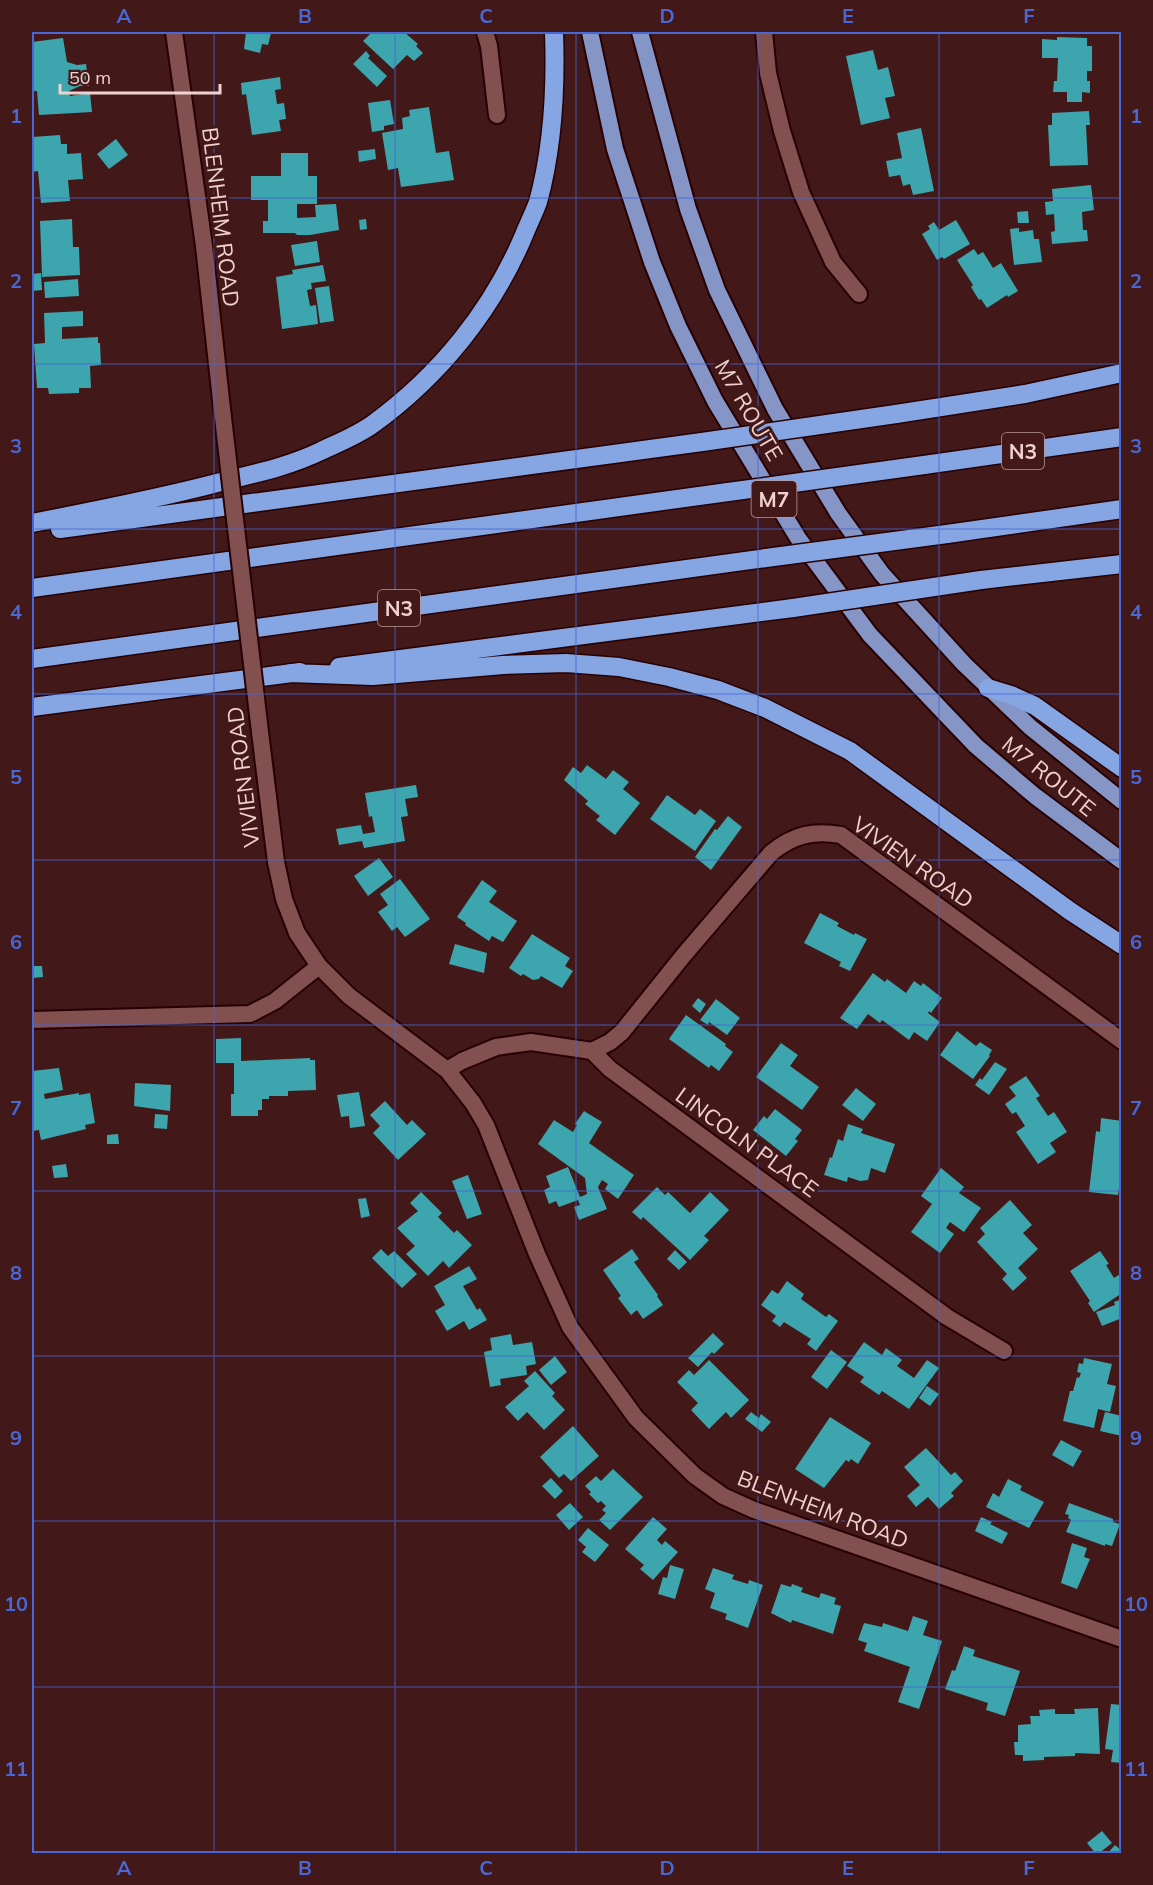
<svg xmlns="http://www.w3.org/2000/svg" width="1153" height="1885" viewBox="0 0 1153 1885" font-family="Mulish,sans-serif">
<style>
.building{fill:#3da5ad}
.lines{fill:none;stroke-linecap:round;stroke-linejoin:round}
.minor-casing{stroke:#270103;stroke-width:20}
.trunk-casing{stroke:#270103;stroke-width:20}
.motorway-casing{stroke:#270103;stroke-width:21}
.minor{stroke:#82504f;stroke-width:16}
.trunk{stroke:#8495c6;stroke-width:16}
.motorway{stroke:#85a6e3;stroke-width:18}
.minor-bridge-casing{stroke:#270103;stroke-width:20;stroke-linecap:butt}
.motorway-bridge-casing{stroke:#270103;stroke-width:21;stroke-linecap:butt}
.minor-bridge{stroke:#82504f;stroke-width:16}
.motorway-bridge{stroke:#85a6e3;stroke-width:18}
.grid{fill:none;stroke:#4768d6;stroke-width:1.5;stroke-opacity:0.55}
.labels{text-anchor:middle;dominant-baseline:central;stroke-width:6;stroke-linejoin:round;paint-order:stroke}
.shield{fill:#431818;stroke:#bb9a98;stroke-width:1.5}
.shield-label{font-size:21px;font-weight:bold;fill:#efd1cf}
.street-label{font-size:22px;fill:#efd1cf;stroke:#431818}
.neatline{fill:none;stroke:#4768d6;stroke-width:2}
.grid-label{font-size:20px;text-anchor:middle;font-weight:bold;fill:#4768d6}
</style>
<rect width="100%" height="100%" fill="#431818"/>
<path class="building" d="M246,32H268L271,33L268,45L262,44L260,53L244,49Z
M372,32H397L399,34L404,32L418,44L416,46L423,53L414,61L407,55L393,69L363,41Z
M1057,37L1087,38V46H1092V71H1087V81H1090V93L1082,92V102H1067V92H1053L1054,81H1057L1058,58H1042V39L1057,40Z
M63,38L67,62L77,65L86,64L89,86H80L69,91L70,96L90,93L92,112L39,115L37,91H32V42Z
M873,50L878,70L888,67L895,96L885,98L890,118L861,125L846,56Z
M366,51L370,56L368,58L387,76L377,87L353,64Z
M280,77L281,89L275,90L277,104L284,103L286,119L279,120L281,131L252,135L246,94L242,95L241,83Z
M390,100L394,124L384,126V130L372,132L368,103Z
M429,107L436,153L449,151L454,180L401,187L398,168L388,170L382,133L403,129L402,118L410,116L409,110Z
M1089,111L1090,125H1086L1088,165L1050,166L1048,125H1052V113Z
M921,128L934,191L913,195L910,184L903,186L900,175L889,177L886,161L902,158L897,133Z
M60,135L61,144H67V154L81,153L83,179L68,180L70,201L41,203L38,171L32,172V137Z
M116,139L128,155L109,169L97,154Z
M375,149L376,159L359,162L358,151Z
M281,153H308V176H317V204H297V218L316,217L315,205L336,204L339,230L310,235H297L295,233H263V221H268V200H251V176H281Z
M1091,185L1094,210L1082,212L1083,230H1087L1088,241L1052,244L1051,232L1055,231L1054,214L1046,215L1045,202L1053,201L1052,189Z
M1028,211L1029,223H1018L1017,212Z
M72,219L73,247H79L80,275L42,277L40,221Z
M366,219L367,229L360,230L359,220Z
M956,220L970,244L944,259L942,257L937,260L922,234L930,229L928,226L934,222L939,230Z
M1019,228V232L1033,230L1034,239H1039L1042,262L1014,265L1010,229Z
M317,241L320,262L295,266L291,245Z
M974,249L978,255L983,252L993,268L1001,263L1018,291L1008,297L1007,295L987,308L981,299L979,300L971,287L973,285L957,260Z
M323,265L326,281L311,283L312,289L307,290L310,306L316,305L318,324L282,329L276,277L293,274L292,270Z
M41,273L42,290L32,291V274Z
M78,279L79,296L45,298L44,282Z
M329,286L334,321L320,323L315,288Z
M83,311V326L62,327V339L98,337V343H100L101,365L90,366L91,388H79V393L49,394L48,388H37L34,344L45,343L44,313Z
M587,765L606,779L613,770L629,782L623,789L640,803L615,835L596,820L600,816L585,804L588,801L564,780L573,767L581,773Z
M416,785L418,797L405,799L408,816L401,817L405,841L364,848L362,841L339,845L336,829L361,825L363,834L375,832L372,816L369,817L365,793Z
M667,795L695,815L700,809L716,821L695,851L650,819Z
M728,816L742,827L711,870L695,857L715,829L717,830Z
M379,858L393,877L368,896L354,876Z
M400,879L430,919L405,937L397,927L392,931L378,912L388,905L380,894Z
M482,880L497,891L489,902L517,921L503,942L492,936L489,941L465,925L466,923L457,917Z
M820,913L839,923L837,926L854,935L855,933L867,939L850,971L839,966L841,962L804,943Z
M532,934L570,958L565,966L573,971L562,988L541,976L539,979L533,980L523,974L521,976L509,968Z
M455,944L487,953L484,973L449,964Z
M32,966H42L43,977L32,978Z
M873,973L885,982L887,979L906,993L914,981L921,986L923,983L942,998L931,1013L929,1011L928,1013L940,1022L927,1041L914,1032L909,1040L882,1020L880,1023L868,1014L857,1029L840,1018Z
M698,998L706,1004L700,1013L692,1006Z
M716,999L740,1018L727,1035L709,1022L708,1025L700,1020Z
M686,1015L726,1044L725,1046L733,1052L719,1071L711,1065L709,1068L669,1039Z
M957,1031L976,1046L980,1042L992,1050L989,1055L990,1056L973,1079L940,1055Z
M241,1038V1061L310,1058V1060H315L316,1090L288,1091V1096H269V1099H262V1110H258V1116H231V1094H234V1063H216V1039Z
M781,1043L798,1055L790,1066L819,1087L802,1110L756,1077Z
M995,1062L1007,1069L989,1095L975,1085L980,1078L982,1080Z
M59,1068L63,1090L44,1094L45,1099L79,1093V1095L90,1093L95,1123L85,1125L86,1129L41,1140L39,1130L32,1131V1071Z
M1026,1076L1040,1096L1036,1098L1048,1116L1054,1112L1067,1132L1050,1143L1056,1152L1038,1164L1016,1132L1025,1126L1016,1112L1012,1114L1005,1104L1016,1096L1009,1087Z
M135,1083L171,1085L170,1111L134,1106Z
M856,1088L876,1104L863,1121L842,1105Z
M359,1092L365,1126L350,1128L349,1116L341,1117L337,1095Z
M385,1101L407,1125L412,1120L426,1134L398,1160L373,1133L380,1126L370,1115Z
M775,1109L802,1130L795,1139L798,1141L786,1156L753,1130L764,1116L767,1119Z
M584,1111L602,1122L589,1143L634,1175L618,1199L605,1189L608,1184L602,1180L598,1187L607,1209L579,1220L574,1207L580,1205L578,1200L559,1207L556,1201L549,1204L544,1190L550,1187L546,1176L568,1167L580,1197L587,1194L585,1178L538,1144L554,1120L573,1132L577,1125L575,1124Z
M155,1114L168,1115L167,1129L154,1128Z
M1101,1118L1122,1121V1168L1118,1195L1089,1192L1096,1131L1100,1132Z
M848,1124L863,1129L861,1133L895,1144L885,1173L871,1168L868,1180L860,1181L848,1177L847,1182L824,1175L830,1157L832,1158L838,1139L843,1141Z
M118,1134L119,1144H107V1135Z
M66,1164L68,1177L54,1178L52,1166Z
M941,1168L964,1187L959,1193L981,1208L964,1232L950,1222L946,1228L954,1234L940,1253L911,1232L932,1204L921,1196Z
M468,1175L482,1214L467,1219L452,1181Z
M657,1187L665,1195L668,1192L690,1213L710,1192L729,1210L704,1236L709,1240L690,1260L643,1217L641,1220L632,1212Z
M421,1192L442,1213L438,1217L454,1233L457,1230L472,1245L449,1268L443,1261L428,1276L406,1254L415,1246L397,1228L418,1211L410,1203Z
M366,1198L370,1216L361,1218L358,1199Z
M1010,1200L1032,1225L1023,1233L1038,1249L1018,1268L1027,1278L1013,1291L1002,1279L1007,1274L977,1242L985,1234L980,1228Z
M381,1249L388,1256L394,1251L417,1274L402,1288L372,1258Z
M632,1249L639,1259L634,1262L658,1295L657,1296L663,1305L643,1319L637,1310L631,1315L618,1298L621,1296L603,1270Z
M675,1250L687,1262L679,1270L667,1259Z
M1100,1251L1109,1264L1106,1265L1114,1278L1122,1273V1293L1094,1312L1088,1303L1090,1301L1070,1271Z
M469,1266L477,1279L463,1286L477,1310L480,1308L487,1320L469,1330L464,1321L447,1331L435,1311L445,1305L434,1286Z
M787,1281L804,1294L801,1299L826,1317L829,1314L838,1321L816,1351L807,1344L811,1339L784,1322L780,1327L772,1321L776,1316L761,1305L772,1290L778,1294Z
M1122,1299V1318L1102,1326L1096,1312L1115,1305L1114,1302Z
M713,1333L724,1344L714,1354L712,1352L698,1367L688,1358Z
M511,1334L513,1345L532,1342L536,1364L526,1366L527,1375L500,1379L501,1385L490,1387L484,1352L492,1350L490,1338Z
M864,1342L882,1355L886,1348L902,1360L897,1366L914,1378L927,1360L939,1368L909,1409L882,1391L879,1395L860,1382L864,1377L847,1366Z
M831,1350L847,1362L827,1389L811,1377Z
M555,1356L567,1372L551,1385L539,1370Z
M1084,1358L1112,1364L1107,1384L1116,1386L1110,1412L1098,1409L1094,1428L1063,1421L1070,1391H1073L1077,1377L1079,1378L1081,1373L1077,1372L1079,1363L1083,1364Z
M709,1360L749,1400L731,1418L726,1412L709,1429L691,1410L698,1403L677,1382L689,1370L694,1375Z
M535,1371L555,1393L552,1396L565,1410L544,1430L527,1412L518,1421L505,1407L529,1386L524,1381Z
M927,1386L939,1394L930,1406L919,1398Z
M751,1412L759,1418L761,1414L771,1422L762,1432L745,1419Z
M1105,1412L1122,1416V1436L1100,1431Z
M830,1417L871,1443L858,1464L851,1459L849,1462L846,1460L824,1488L795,1469Z
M573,1426L599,1456L571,1481L564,1474L559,1478L540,1457Z
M1061,1440L1082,1451L1073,1467L1052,1455Z
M926,1448L951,1475L955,1472L963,1481L951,1493L954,1496L939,1509L928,1497L916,1507L907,1496L920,1485L904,1467Z
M613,1469L643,1497L610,1530L599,1520L606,1513L602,1510L606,1506L601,1501L598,1503L589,1494L591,1492L585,1486L596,1476L601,1481Z
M551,1478L563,1491L555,1499L542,1486Z
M1008,1479L1022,1486L1020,1490L1044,1502L1029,1528L986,1507L993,1493L999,1497Z
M570,1503L583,1517L569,1530L556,1515Z
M1069,1503L1113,1519V1522L1120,1524L1112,1546L1105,1544V1546L1066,1532L1071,1520L1068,1518L1069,1515L1065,1514Z
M653,1517L667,1529L657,1540L662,1545L665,1541L678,1552L653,1580L640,1569L644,1565L625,1549Z
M981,1517L992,1522L990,1524L1008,1533L1002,1544L975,1531Z
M588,1528L609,1545L595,1562L582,1552L586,1547L578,1540Z
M1072,1543L1087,1548L1084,1557L1090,1559L1077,1589L1061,1583Z
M670,1565L684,1569L675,1599L658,1594L663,1577L667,1578Z
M713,1568L734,1575L732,1579L748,1584L749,1580L763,1585L748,1628L725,1619L727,1614L710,1608L715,1593L705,1589Z
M781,1584L791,1587L792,1584L803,1588L801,1592L819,1598L821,1593L836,1598L834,1604L841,1606L833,1634L792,1620L791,1623L771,1613Z
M913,1616L928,1621L923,1635L942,1641L919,1709L898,1702L910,1667L864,1651L867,1643L858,1640L864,1623L882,1627L883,1623L908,1631Z
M964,1646L975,1650L973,1656L1020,1671L1005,1716L986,1710L988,1703L945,1689L952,1670L955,1671Z
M1111,1704L1122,1705V1763L1111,1762L1113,1750L1105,1749Z
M1098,1708L1100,1754L1075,1753V1756L1044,1757V1760L1023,1761V1755H1015L1014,1742H1018V1725L1031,1724L1030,1716H1040L1039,1710L1055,1709V1714H1075L1074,1709Z
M1102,1831L1112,1843L1098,1854H1096L1087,1843Z
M1115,1845L1122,1851V1854H1107Z"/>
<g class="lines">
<defs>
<path id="minor" d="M174,32L204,246L222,409
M485,32L489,46L497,115
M764,32L768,73L782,131L801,192L833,262L859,294
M260,732L276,862L284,899L297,933L319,966L349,996L447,1070L473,1103L486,1125L537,1254L570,1327L636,1418L695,1476L723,1496L754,1510L1122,1639
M32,1020L250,1014L275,1001L319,966
M592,1051L610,1042L622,1032L683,956L771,853C793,835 813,830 841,835L1122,1041
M447,1070L462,1061L496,1047L531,1042L592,1051L610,1069L947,1317L1004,1351"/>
<path id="trunk" d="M590,32L615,149L652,262L678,326L715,401L798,538L870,635L976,746L1035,796L1122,861
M640,32L688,209L717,290L775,409L838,513L882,574L964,664L1030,727L1122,801"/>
<path id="motorway" d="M896,414L1025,394L1122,373
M924,465L1122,437
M32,523C94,511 156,499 217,483C252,474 288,467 321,451C338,443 358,435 373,424C439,376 492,311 524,235C528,225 534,213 538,202C553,147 556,88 554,32
M60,529L702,442
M947,534L1122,509
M981,580L1122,564
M32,588L728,492
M32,659L766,558
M339,667L793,608
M290,673L373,676L503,665L566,663L619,667L669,677L718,690L765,708L850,751L1070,911L1122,945
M988,688L1011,695L1035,706L1122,768
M32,707L300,672"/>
</defs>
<use href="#minor" class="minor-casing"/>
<use href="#trunk" class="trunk-casing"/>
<use href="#motorway" class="motorway-casing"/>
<use href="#minor" class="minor"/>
<use href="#trunk" class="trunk"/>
<use href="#motorway" class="motorway"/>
<defs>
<path id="minor-bridge" d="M222,409L260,732"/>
<path id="motorway-bridge" d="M702,442L896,414
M728,492L924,465
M766,558L947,534
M793,608L981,580"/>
</defs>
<use href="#minor-bridge" class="minor-bridge-casing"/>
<use href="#motorway-bridge" class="motorway-bridge-casing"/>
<use href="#minor-bridge" class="minor-bridge"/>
<use href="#motorway-bridge" class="motorway-bridge"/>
</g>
<path class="grid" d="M214,32V1854M395,32V1854M576,32V1854M758,32V1854M939,32V1854M32,198H1122M32,364H1122M32,529H1122M32,694H1122M32,860H1122M32,1025H1122M32,1191H1122M32,1356H1122M32,1521H1122M32,1687H1122"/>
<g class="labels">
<g class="shield">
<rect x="1002" y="433" width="42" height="36" rx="4.5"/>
<rect x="751.5" y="481" width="45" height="36" rx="4.5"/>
<rect x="378" y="590" width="42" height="36" rx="4.5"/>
</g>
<g class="shield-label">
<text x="1023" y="451">N3</text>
<text x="774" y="499">M7</text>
<text x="399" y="608">N3</text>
</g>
<g class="street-label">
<text transform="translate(221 217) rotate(83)">BLENHEIM ROAD</text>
<text transform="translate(749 410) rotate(60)">M7 ROUTE</text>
<text transform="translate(1049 776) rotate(39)">M7 ROUTE</text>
<text transform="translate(243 777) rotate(-97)">VIVIEN ROAD</text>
<text transform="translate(913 862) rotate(35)">VIVIEN ROAD</text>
<text transform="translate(747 1142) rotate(36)">LINCOLN PLACE</text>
<text transform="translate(823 1509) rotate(21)">BLENHEIM ROAD</text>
</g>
</g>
<rect width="1153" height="1885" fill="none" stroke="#431818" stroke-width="66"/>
<path d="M60 84v9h160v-9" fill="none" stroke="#efd1cf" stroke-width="3"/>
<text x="69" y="84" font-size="18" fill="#efd1cf" stroke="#431818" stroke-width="4.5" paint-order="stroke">50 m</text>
<rect x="33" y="33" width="1087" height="1819" class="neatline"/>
<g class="grid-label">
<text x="124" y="23">A</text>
<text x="305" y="23">B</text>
<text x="486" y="23">C</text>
<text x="667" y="23">D</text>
<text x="848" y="23">E</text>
<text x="1029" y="23">F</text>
<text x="16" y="123">1</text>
<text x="1136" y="123">1</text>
<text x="16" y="288">2</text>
<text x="1136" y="288">2</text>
<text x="16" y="453">3</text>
<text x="1136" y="453">3</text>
<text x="16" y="619">4</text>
<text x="1136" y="619">4</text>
<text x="16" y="784">5</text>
<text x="1136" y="784">5</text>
<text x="16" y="949">6</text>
<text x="1136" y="949">6</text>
<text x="16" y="1115">7</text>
<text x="1136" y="1115">7</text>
<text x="16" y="1280">8</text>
<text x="1136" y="1280">8</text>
<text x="16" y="1445">9</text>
<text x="1136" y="1445">9</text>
<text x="16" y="1611">10</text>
<text x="1136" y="1611">10</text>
<text x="16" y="1776">11</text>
<text x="1136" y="1776">11</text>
<text x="124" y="1875">A</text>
<text x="305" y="1875">B</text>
<text x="486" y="1875">C</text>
<text x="667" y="1875">D</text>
<text x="848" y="1875">E</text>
<text x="1029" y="1875">F</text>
</g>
</svg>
